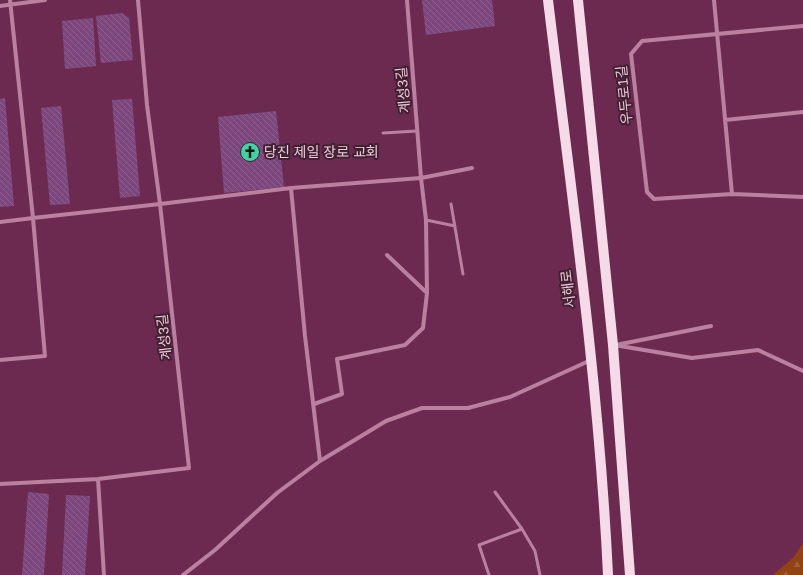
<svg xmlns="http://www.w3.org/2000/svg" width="803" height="575" viewBox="0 0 803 575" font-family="Helvetica,'Noto Sans KR',sans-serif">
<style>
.forest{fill:url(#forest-firs)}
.building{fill:url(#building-back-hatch)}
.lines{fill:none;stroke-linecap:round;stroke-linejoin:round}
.lane{stroke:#bb809f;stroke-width:3}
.street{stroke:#bb809f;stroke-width:4}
.primary{stroke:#f4dbe7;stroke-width:10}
.labels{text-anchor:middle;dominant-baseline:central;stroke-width:4;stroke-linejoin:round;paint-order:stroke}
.street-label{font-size:14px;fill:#f0c8dc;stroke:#3f2131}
.poi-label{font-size:14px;fill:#f0c8dc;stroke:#3f2131;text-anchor:start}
</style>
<defs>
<pattern id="forest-firs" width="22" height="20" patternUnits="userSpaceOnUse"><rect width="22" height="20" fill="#914314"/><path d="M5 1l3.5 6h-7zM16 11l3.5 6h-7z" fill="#a15d36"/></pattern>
<pattern id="building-back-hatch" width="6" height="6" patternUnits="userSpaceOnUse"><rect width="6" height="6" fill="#7c477d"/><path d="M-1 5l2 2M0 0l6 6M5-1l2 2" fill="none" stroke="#8f608f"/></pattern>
</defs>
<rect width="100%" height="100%" fill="#6c2a51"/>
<path class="forest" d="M803,543V575H773L794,557Z"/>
<path class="building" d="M422,0H492L495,26L426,35Z
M122,13L129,18L133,60L101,63L96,16Z
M93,18L96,66L65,69L62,21Z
M5,98L14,206L0,207V99Z
M132,99L140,196L120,198L112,100Z
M61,106L70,204L50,205L41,108Z
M276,111L284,187L224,193L218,117Z
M28,492L49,494L44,575H22Z
M66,495L90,496L85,575H62Z"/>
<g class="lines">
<path class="lane" d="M383,133L417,131
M451,204L463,274
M426,220L455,226
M495,492L522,529L535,551L540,575
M489,575L479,545L522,529"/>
<path class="street" d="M407,0L421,178L472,168
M714,0L732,194
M0,6L45,0
M803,26L642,41L631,54L647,192L654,199L732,194L803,197
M725,120L803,112
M291,188L305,336L320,461
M0,222L33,218L10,0
M614,345L692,358L758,350L803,371
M616,345L711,326
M0,360L45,356L33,218L160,204L147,105L138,0
M314,404L342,394L337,359L405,345L423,328L427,293
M98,479L104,575
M0,484L98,479L189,468L160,204L291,188L421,178L426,220L427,293L387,255
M183,575L215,550L277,493L320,461L386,421L422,408H468L510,397L591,360"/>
<path class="primary" d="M548,0C571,191 599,383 608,575
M578,0L613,345L630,575"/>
</g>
<defs>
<symbol id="church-disc" viewBox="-11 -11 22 22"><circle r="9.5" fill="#3cd4a3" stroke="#3f2131"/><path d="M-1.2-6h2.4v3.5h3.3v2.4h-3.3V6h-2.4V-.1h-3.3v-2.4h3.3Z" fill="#111"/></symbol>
</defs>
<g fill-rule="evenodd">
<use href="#church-disc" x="239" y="141" width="22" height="22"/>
</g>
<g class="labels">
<g class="street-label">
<text transform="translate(403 90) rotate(-95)">계성3길</text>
<text transform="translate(624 95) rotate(-96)">우두로1길</text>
<text transform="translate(568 289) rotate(-97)">서해로</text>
<text transform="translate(164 337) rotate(-96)">계성3길</text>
</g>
<g class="poi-label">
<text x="264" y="152">당진 제일 장로 교회</text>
</g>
</g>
</svg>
